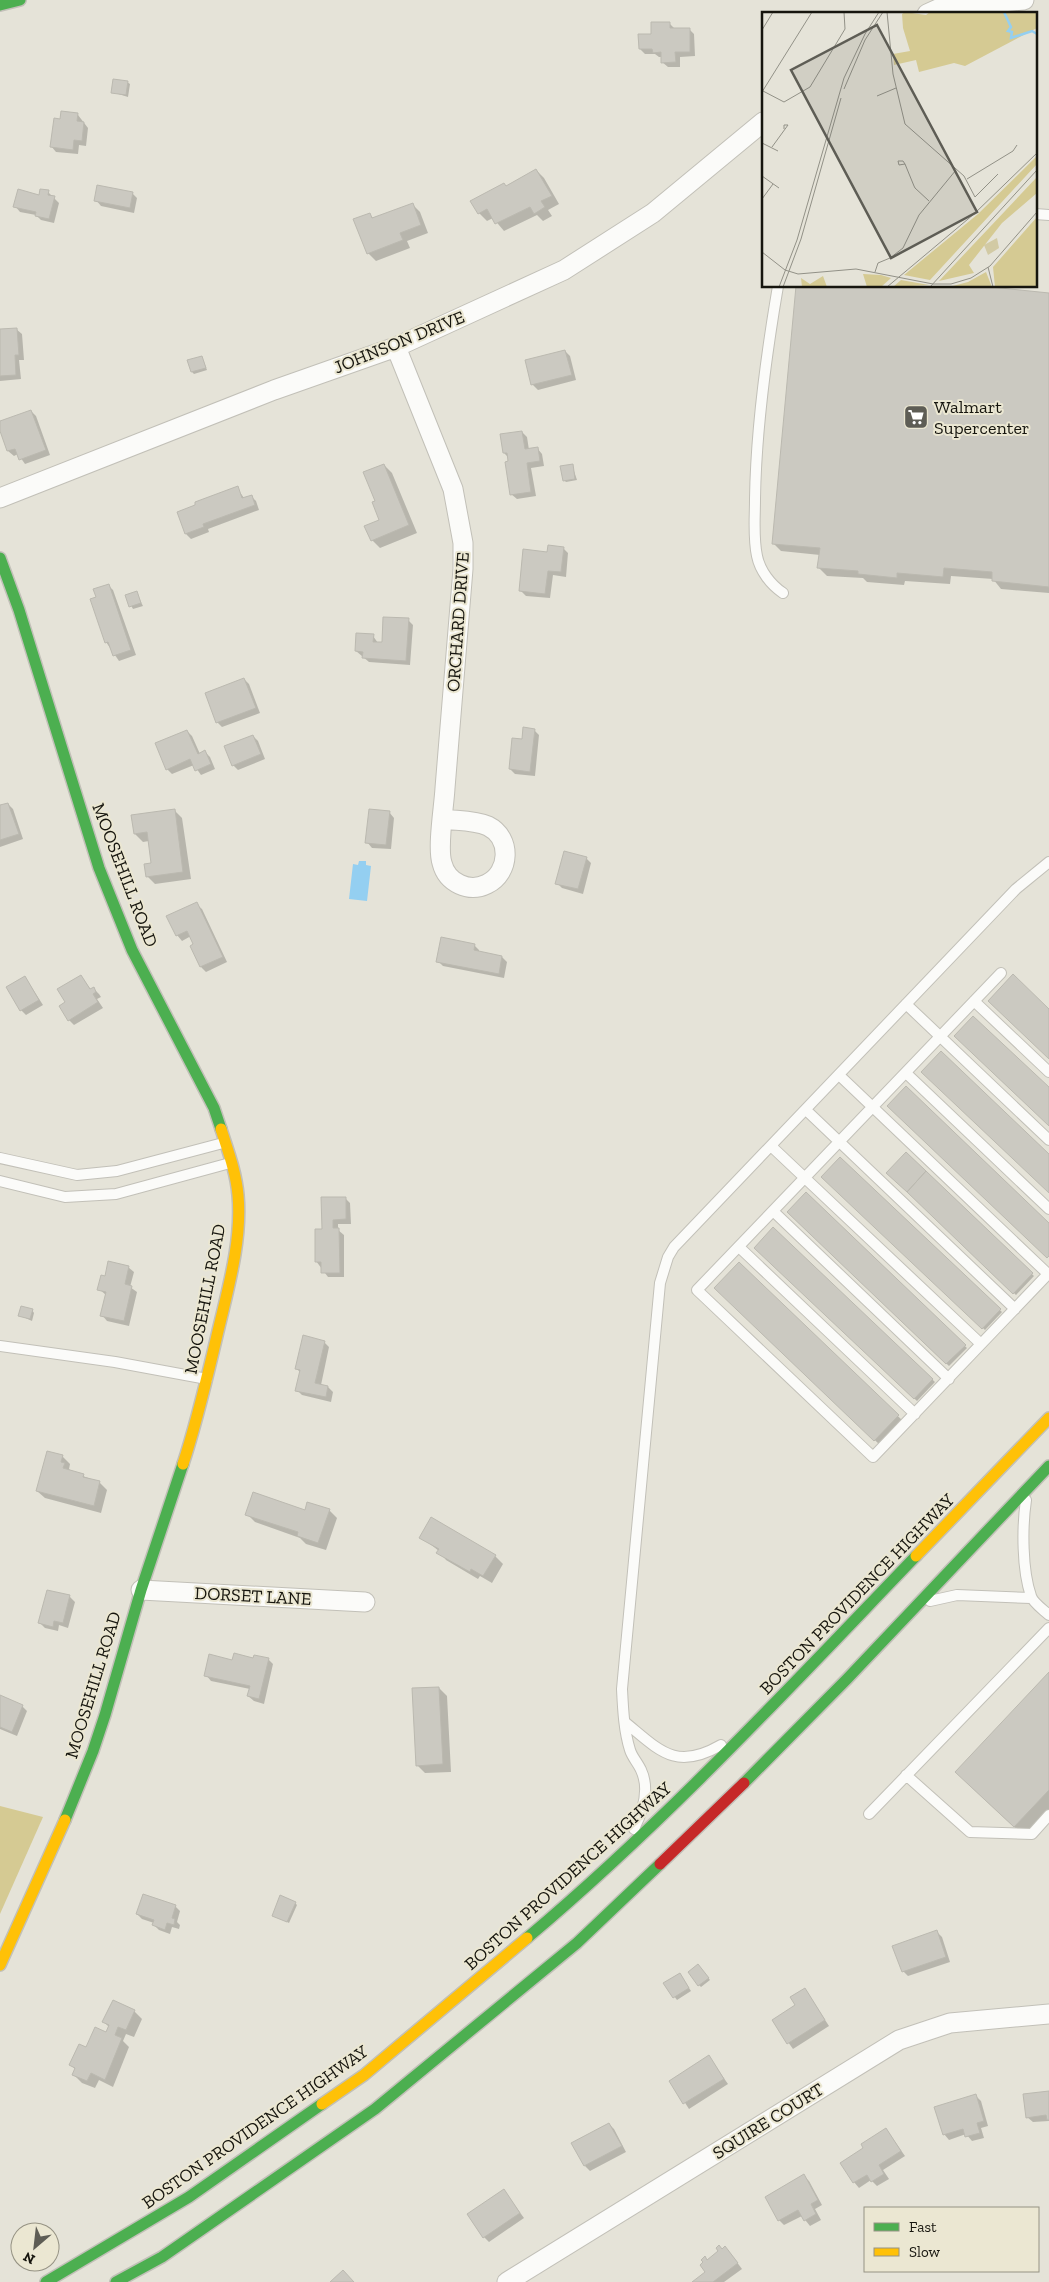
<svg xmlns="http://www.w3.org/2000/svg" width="1049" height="2282" viewBox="0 0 1049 2282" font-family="'Zilla Slab',serif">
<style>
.forest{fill:#d5ca93}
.water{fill:#94cff1}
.shadow{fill:#0003}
.building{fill:#cbc9c1;stroke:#bbb9b0}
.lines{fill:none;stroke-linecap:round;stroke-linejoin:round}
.lane-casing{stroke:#c2c0b8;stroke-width:12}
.street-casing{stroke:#c2c0b8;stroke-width:21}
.fast-casing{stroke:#c2c0b8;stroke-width:14}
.slow-casing{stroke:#c2c0b8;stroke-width:14}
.jam-casing{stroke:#c2c0b8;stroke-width:14}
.lane{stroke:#fbfbf9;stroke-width:10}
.street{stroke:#fbfbf9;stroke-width:19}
.fast{stroke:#4caf50;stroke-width:11}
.slow{stroke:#ffc107;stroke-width:11}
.jam{stroke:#c62828;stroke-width:11}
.labels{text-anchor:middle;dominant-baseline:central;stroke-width:4;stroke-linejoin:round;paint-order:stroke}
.street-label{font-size:18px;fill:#16150e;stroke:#ebe7d2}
.poi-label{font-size:18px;fill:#16150e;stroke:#ebe7d2;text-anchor:start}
.inset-river{fill:none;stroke:#94cff1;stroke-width:2.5}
.inset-road{fill:none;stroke:#929187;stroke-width:1}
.view{fill:#5e5d55;fill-opacity:0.15;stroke:#5e5d55;stroke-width:2.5}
.inset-edge{fill:none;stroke:#16150e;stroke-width:2.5}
</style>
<rect width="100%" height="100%" fill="#e5e3d8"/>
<path class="forest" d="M0,1806L43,1817L0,1914Z"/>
<path class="water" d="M359,861H366V865L371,866L367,901L349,899L353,864L358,865Z"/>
<path class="shadow" d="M669,23L674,28L689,29L694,34L695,56L680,57V67H668L662,62V57H659L655,54H645L640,49Z
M127,82L130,84L128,97L112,92Z
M78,115L88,128L86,146L79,145L78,154L56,152L51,146L61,120Z
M536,170L544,178L559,204L548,210L552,216L543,221L537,215L504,231L493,218L487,221L479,213Z
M48,192L59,203L54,223L41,220L36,215L20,212L15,206Z
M132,193L137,198L134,213L101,206L96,200Z
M412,204L420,212L428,233L407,241L410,248L376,261L368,253L369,214L374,219Z
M798,286H989V289L1049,295V593L1001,589L993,579L951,576L950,584L905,581L904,585L867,582L863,578L827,576L819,568L820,555L781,551L773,543Z
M16,329L22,334L24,360H19L21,379L0,381V331Z
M565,351L570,356L576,380L538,390L532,384Z
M202,357L207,370L194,374L192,372Z
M31,411L36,416L50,455L25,464L18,454L14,456L8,451L0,423Z
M522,432L527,437L529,450L537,448L542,454L544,466L531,468L536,496L517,499L511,494L509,458L504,453Z
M384,465L392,473L417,533L380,548L372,540L381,520Z
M572,465L577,480L566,482L564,480Z
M237,488L244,498L251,496L256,501L259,510L208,529L209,532L191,539L186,534Z
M563,548L568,553L566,577L553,575L550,598L526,596L521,591L549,554Z
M108,585L113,590L136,655L119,661L106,642L97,597Z
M136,592L143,606L133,609L126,596Z
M408,620L413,625L410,665L369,662L356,651L373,636L378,643H383Z
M244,679L249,684L260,713L222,727L217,722Z
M534,730L539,735L535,776L515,774L510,769L523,740Z
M187,731L192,736L200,754L205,752L210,757L215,769L201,775L194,765L172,774L167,769Z
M253,736L258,741L265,759L238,770L233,765Z
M8,804L13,809L23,839L0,847V807Z
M174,810L182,818L191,879L155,884L147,876L152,864L149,841L143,842L135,834Z
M389,812L394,818L391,849L372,848L367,842Z
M586,858L591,863L583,894L562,888L557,883Z
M196,904L202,909L227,962L206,972L201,967L192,946L195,945L191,936L182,941L177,935Z
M474,945L479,950V953L502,957L507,962L504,978L443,966L438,961Z
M81,976L91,990L94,989L99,994L101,997L97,999L103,1008L74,1025L69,1020L67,1002Z
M25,977L43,1005L26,1015L21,1010Z
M906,1154L1034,1276L1016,1295L888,1173Z
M840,1159L1002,1312L985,1330L823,1177Z
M806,1194L967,1348L949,1366L789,1212Z
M345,1198L350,1203L351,1224H338V1230L344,1235V1277H328L316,1261L323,1230Z
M773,1229L935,1382L917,1401L755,1247Z
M739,1264L903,1421L880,1445L716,1288Z
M128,1267L134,1272L130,1287L137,1292L129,1326L107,1321L102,1315L106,1295L99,1289L106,1277Z
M32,1310L34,1313L32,1321L19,1315Z
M324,1342L329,1347L321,1385L328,1387L333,1392L331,1402L302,1395L297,1390L301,1373L296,1368Z
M62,1456L70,1464L69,1469L72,1472L99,1482L107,1490L101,1513L45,1498L37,1491Z
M329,1510L337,1518L326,1550L306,1544L300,1538L255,1522L247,1514Z
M421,1537L495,1556L503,1564L492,1583L480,1576L478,1579L446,1560L439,1551Z
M48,1591L70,1597L75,1602L68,1628L59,1625L58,1631L45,1628L40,1623Z
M268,1659L273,1664L264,1704L254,1701L248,1696L250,1689L211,1681L206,1675L233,1661Z
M1049,1674V1811L1025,1837L967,1783Z
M439,1688L447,1696L451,1772L425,1773L417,1765Z
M0,1697L22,1706L27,1711L17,1736L0,1729Z
M295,1903L297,1905L289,1923L273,1915Z
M175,1906L180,1911L177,1922L180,1925L179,1929L172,1927L170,1934L159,1930L154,1925V1923L142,1919L137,1914Z
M937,1932L942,1937L950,1962L908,1976L903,1971Z
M700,1967L710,1980L701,1987L699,1985Z
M682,1977L691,1991L677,2000L665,1984Z
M805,1989L829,2026L793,2049L773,2021L797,2006Z
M134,2011L142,2019L134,2037L126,2034L123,2041L129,2047L113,2087L99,2080L95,2088L82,2083L74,2075L76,2070L71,2065L107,2033L109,2027L104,2022Z
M709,2057L728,2084L689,2109L671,2081Z
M1049,2092V2121L1033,2122L1027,2117Z
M976,2096L981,2101L988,2126L981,2128L984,2138L972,2141L966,2134L949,2140L944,2134Z
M609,2124L614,2129L626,2152L590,2171L585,2166Z
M886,2129L905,2156L883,2170L889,2179L877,2186L871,2180L859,2188L854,2182L865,2149Z
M804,2176L809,2181L822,2205L815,2209L821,2220L810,2226L802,2216L784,2225L779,2220Z
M508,2196L524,2218L489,2242L484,2237Z
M722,2250L730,2253L742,2269L724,2282H694L707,2272L708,2261Z"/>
<path class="building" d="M651,22H670V28H690V52H675L676,62L661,63V52L653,53L652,49H639L638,34H651Z
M113,79L128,81L126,95L111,93Z
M61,111L78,113L77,121L84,122L82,141L74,140L73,150L50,147L54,118L60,119Z
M536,169L552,196L541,201L545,207L534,214L530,207L495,224L487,209L478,214L470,201L504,183L506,186Z
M97,185L133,192L130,208L94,201Z
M18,189L39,195L40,189L49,190L48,195L55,196L49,219L35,216L36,212L13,207Z
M413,203L421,225L400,233L403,240L367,254L353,219L370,213L372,218Z
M796,286H981L1049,293V587L992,581V572L944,568L943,577L897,573V578L858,574V571L817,568L820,548L772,544Z
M17,328L19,355H15L16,375L0,376V329Z
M565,350L572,375L531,385L525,360Z
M202,356L206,368L191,372L187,360Z
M31,410L46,450L19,460L15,449L7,451L0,431V421Z
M522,431L525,449L538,447L540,461L527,463L531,492L510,495L505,462L508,461L507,453H503L500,434Z
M384,464L409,525L371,541L364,526L379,520L372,502L375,501L363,472Z
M573,464L575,479L563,481L560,466Z
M238,486L242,498L252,495L255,505L203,524L204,527L185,534L177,512L195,505V502Z
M548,545L564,547L561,572L548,571L545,594L519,591L523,549L547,552Z
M109,584L131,650L113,656L108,642L105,643L90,599L96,597L93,589Z
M137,591L141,603L129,607L125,595Z
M383,617L409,618L406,661L362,658L363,652L355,651L356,633L374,634L373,642H382Z
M244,678L256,708L216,723L205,693Z
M523,727L535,729L530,772L509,769L512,738L522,739Z
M187,730L198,754L205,750L211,764L195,771L190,759L166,770L155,743Z
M253,735L261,754L232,766L224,746Z
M8,803L19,834L0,840V805Z
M175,809L183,872L146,877L144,864L151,863L147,832L134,834L131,815Z
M369,809L390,811L386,845L365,843Z
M564,851L587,857L578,889L555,884Z
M197,902L223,957L200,967L190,946L193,944L187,931L176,936L166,916Z
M441,937L475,944L474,950L502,956L499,974L436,962Z
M1013,974L1049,1009V1059L988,1001Z
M81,975L90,989L94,987L96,992L93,994L98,1002L68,1021L59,1006L65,1002L57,989Z
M25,976L39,1000L20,1011L6,987Z
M973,1016L1049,1087V1126L954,1036Z
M941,1051L1049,1154V1193L921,1072Z
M906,1086L1049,1223V1256L1047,1258L887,1106Z
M906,1152L926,1171L907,1192L886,1173Z
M840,1157L1001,1309L982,1329L821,1177Z
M926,1171L1033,1273L1013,1294L907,1192Z
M806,1192L966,1345L946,1364L787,1212Z
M321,1197H346V1219L333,1220V1228H339L340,1273H321V1262H315V1229H322Z
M773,1227L933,1379L914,1399L754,1248Z
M108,1261L129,1266L125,1284L132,1286L124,1321L100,1316L106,1292L97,1290L101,1275L105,1276Z
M739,1262L899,1415L874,1441L714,1288Z
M21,1306L33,1309L30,1319L18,1316Z
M303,1335L325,1341L315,1383L328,1386L326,1397L295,1391L300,1370L295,1369Z
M47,1451L63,1455L61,1462L65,1463L63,1468L84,1474L83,1477L100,1481L94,1506L36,1491Z
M253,1492L305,1510L307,1502L330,1509L318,1543L297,1536L298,1532L245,1515Z
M431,1517L496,1555L483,1576L471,1569L470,1572L436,1553L439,1549L419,1538Z
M47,1590L70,1595L63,1623L54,1621L53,1627L38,1623Z
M234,1653L253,1658L254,1655L269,1658L259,1699L247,1696L250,1686L204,1676L209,1654L232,1660Z
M1049,1672V1790L1014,1827L955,1772Z
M439,1687L443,1764L416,1766L412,1688Z
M0,1695L23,1705L12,1732L0,1727Z
M143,1894L176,1905L172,1918L175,1919L174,1925L167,1923L165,1930L152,1925L154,1920L136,1914Z
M280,1895L296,1902L287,1922L272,1916Z
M937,1930L946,1957L902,1972L892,1946Z
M698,1964L709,1978L698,1986L688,1972Z
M680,1973L689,1988L673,1998L663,1983Z
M805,1988L825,2020L787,2044L772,2020L795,2005L790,1997Z
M113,2000L135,2010L126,2030L118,2027L115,2035L122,2038L105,2080L91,2073L87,2081L72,2075L75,2068L69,2065L79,2044L86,2047L95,2027L106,2032L109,2025L102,2022Z
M709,2055L724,2079L683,2104L669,2081Z
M1049,2091V2120H1047L1046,2115L1026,2118L1023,2094Z
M976,2094L984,2121L977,2123L980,2133L965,2137L963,2129L943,2135L934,2107Z
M609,2123L622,2146L584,2166L571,2143Z
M886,2128L901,2151L879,2165L884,2174L871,2182L867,2175L853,2183L840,2163L863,2148L861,2144Z
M804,2174L818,2200L811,2204L816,2214L804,2221L798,2210L778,2221L765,2197Z
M504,2189L520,2213L483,2238L467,2214Z
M719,2245L722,2249L725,2246L738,2263L713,2282H692L705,2272L700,2265L703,2262L701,2260L705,2256L707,2260L718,2251L716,2248Z
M343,2270L354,2282H330Z"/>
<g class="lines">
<defs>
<path id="lane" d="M1035,214L1049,215
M778,286C766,356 756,428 755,499C755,518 753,538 757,556C760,571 771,585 783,593
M1001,973L697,1290L873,1457L1049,1273
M974,1001L1049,1072
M906,1004L1049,1140
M906,1073L1049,1209
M839,1075L1048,1274
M806,1110L1015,1309
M771,1146L981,1344
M0,1158L77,1175L117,1171L223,1143
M0,1181L65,1197L116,1194L230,1163
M773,1211L949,1379
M739,1247L915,1414
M0,1346L115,1362L207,1379
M1026,1500C1022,1527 1022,1570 1031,1596C1033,1603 1044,1610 1049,1615
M930,1601L957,1595L1031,1598
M626,1723C660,1751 676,1771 721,1745
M906,1775L970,1832L1032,1834L1049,1815
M869,1814L1049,1628
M634,1829C643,1811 650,1789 641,1770C638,1763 632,1757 630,1750C624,1731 623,1709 622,1689L660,1283L668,1257L674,1247L1016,889L1049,862"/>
<path id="street" d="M927,14L940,8L1024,0
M396,347L453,489L463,543V569C457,642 451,715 445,788C444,807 437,847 442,863C447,883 469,893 487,884C510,873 512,838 488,826C474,820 457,821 443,819
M0,498L274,390L396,347L564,270L653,213L763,122
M141,1590L365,1602
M507,2282L899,2040L950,2023L1049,2014"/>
<path id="fast" d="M0,5L20,0
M0,558L19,610L99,868L132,950L214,1108L221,1129
M744,1783L847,1679L1049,1466
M65,1820L93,1751L105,1715L141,1590L183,1464
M527,1938C666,1821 790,1687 916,1556
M46,2282L189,2197L322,2104
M116,2282L162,2257L375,2109L577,1943L660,1864"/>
<path id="slow" d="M183,1464C198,1419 208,1373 219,1327C229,1285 242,1239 238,1195C236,1172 228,1151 221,1129
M916,1556L1049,1418
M0,1965L65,1820
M322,2104L364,2075L527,1938"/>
<path id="jam" d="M660,1864L744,1783"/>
</defs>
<use href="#lane" class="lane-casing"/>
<use href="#street" class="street-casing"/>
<use href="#fast" class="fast-casing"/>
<use href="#slow" class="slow-casing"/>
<use href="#jam" class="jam-casing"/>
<use href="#lane" class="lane"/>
<use href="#street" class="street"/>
<use href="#fast" class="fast"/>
<use href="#slow" class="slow"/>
<use href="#jam" class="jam"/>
</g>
<defs>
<symbol id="supermarket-square" viewBox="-11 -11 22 22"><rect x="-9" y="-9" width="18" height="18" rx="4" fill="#5e5d55" stroke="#ebe7d2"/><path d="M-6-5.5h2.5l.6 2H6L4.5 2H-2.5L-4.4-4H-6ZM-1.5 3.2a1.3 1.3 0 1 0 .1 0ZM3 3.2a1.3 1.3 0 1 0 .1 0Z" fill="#fff"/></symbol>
</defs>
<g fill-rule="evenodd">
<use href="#supermarket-square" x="902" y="403" width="28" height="28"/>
</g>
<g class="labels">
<g class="street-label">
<text transform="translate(399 342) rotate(-22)">JOHNSON DRIVE</text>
<text transform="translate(458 622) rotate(-86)">ORCHARD DRIVE</text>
<text transform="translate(125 875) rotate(69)">MOOSEHILL ROAD</text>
<text transform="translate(205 1299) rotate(-79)">MOOSEHILL ROAD</text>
<text transform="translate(857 1594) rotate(-46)">BOSTON PROVIDENCE HIGHWAY</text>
<text transform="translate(253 1596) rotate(3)">DORSET LANE</text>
<text transform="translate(93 1685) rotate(-73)">MOOSEHILL ROAD</text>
<text transform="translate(568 1876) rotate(-42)">BOSTON PROVIDENCE HIGHWAY</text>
<text transform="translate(768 2121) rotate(-32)">SQUIRE COURT</text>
<text transform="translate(255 2127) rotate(-35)">BOSTON PROVIDENCE HIGHWAY</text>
</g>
<g class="poi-label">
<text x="934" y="407">Walmart<tspan x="934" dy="21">Supercenter</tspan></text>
</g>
</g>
<g transform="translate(762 12)">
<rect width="275" height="275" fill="#e5e3d8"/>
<path d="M235,226L237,236L226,243L222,233Z" fill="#d2caa4"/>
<path d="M143,0L164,3L168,0H275V16L203,54L192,51L157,60L154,48L132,53L131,42L148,39L141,16L140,2ZM275,144V152L168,268L142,263L216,202ZM275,165V181L240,211L207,253L212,261L177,269ZM275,205V275H233L231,255ZM224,260L230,275H187L206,270ZM101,262L119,263L129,266L119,275H105ZM61,264L65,275H40L39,266L48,272ZM139,268L167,273L131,275Z" fill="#d5ca93"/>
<path class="inset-river" d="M242,0L249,15L246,19L250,20L249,26L270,19L275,22"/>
<path class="inset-road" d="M125,0L131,62L143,112L202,164L213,185L236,162M0,18L11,0M82,77L103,28L121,0M1,79L22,90L48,75L83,17L82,0M0,80L50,0M115,84L134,76M0,131L16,139M10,135L26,113H22V117M143,152L137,153L136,149H141L143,152L152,174L153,176L167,189M0,164L17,176M205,167L251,139L255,133M0,187L11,172M0,240L23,258L36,262L94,257L171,272H189L209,266L228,254L275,200M226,255L231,275M113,260L116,251L128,246L141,236L157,203L194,158M17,275L35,228L82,66L103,22L117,0M21,275L39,227L79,86M125,275L212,202L275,141M168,275L275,158"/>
<path class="view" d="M115,13L215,200L129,246L29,58Z"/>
<rect width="275" height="275" class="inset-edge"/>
</g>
<rect x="864" y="2207" width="175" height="65" fill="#ebe7d2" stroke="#969384"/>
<rect x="874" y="2223" width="25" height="8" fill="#4caf50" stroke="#969384"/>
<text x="909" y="2232" font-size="15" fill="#16150e">Fast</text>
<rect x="874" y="2248" width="25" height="8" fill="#ffc107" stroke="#969384"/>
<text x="909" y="2257" font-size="15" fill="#16150e">Slow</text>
<g transform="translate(35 2247) rotate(208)"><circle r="24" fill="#ebe7d2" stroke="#969384"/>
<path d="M0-4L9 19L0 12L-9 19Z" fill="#5e5d55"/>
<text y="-8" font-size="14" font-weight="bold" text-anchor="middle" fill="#16150e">N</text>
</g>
</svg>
